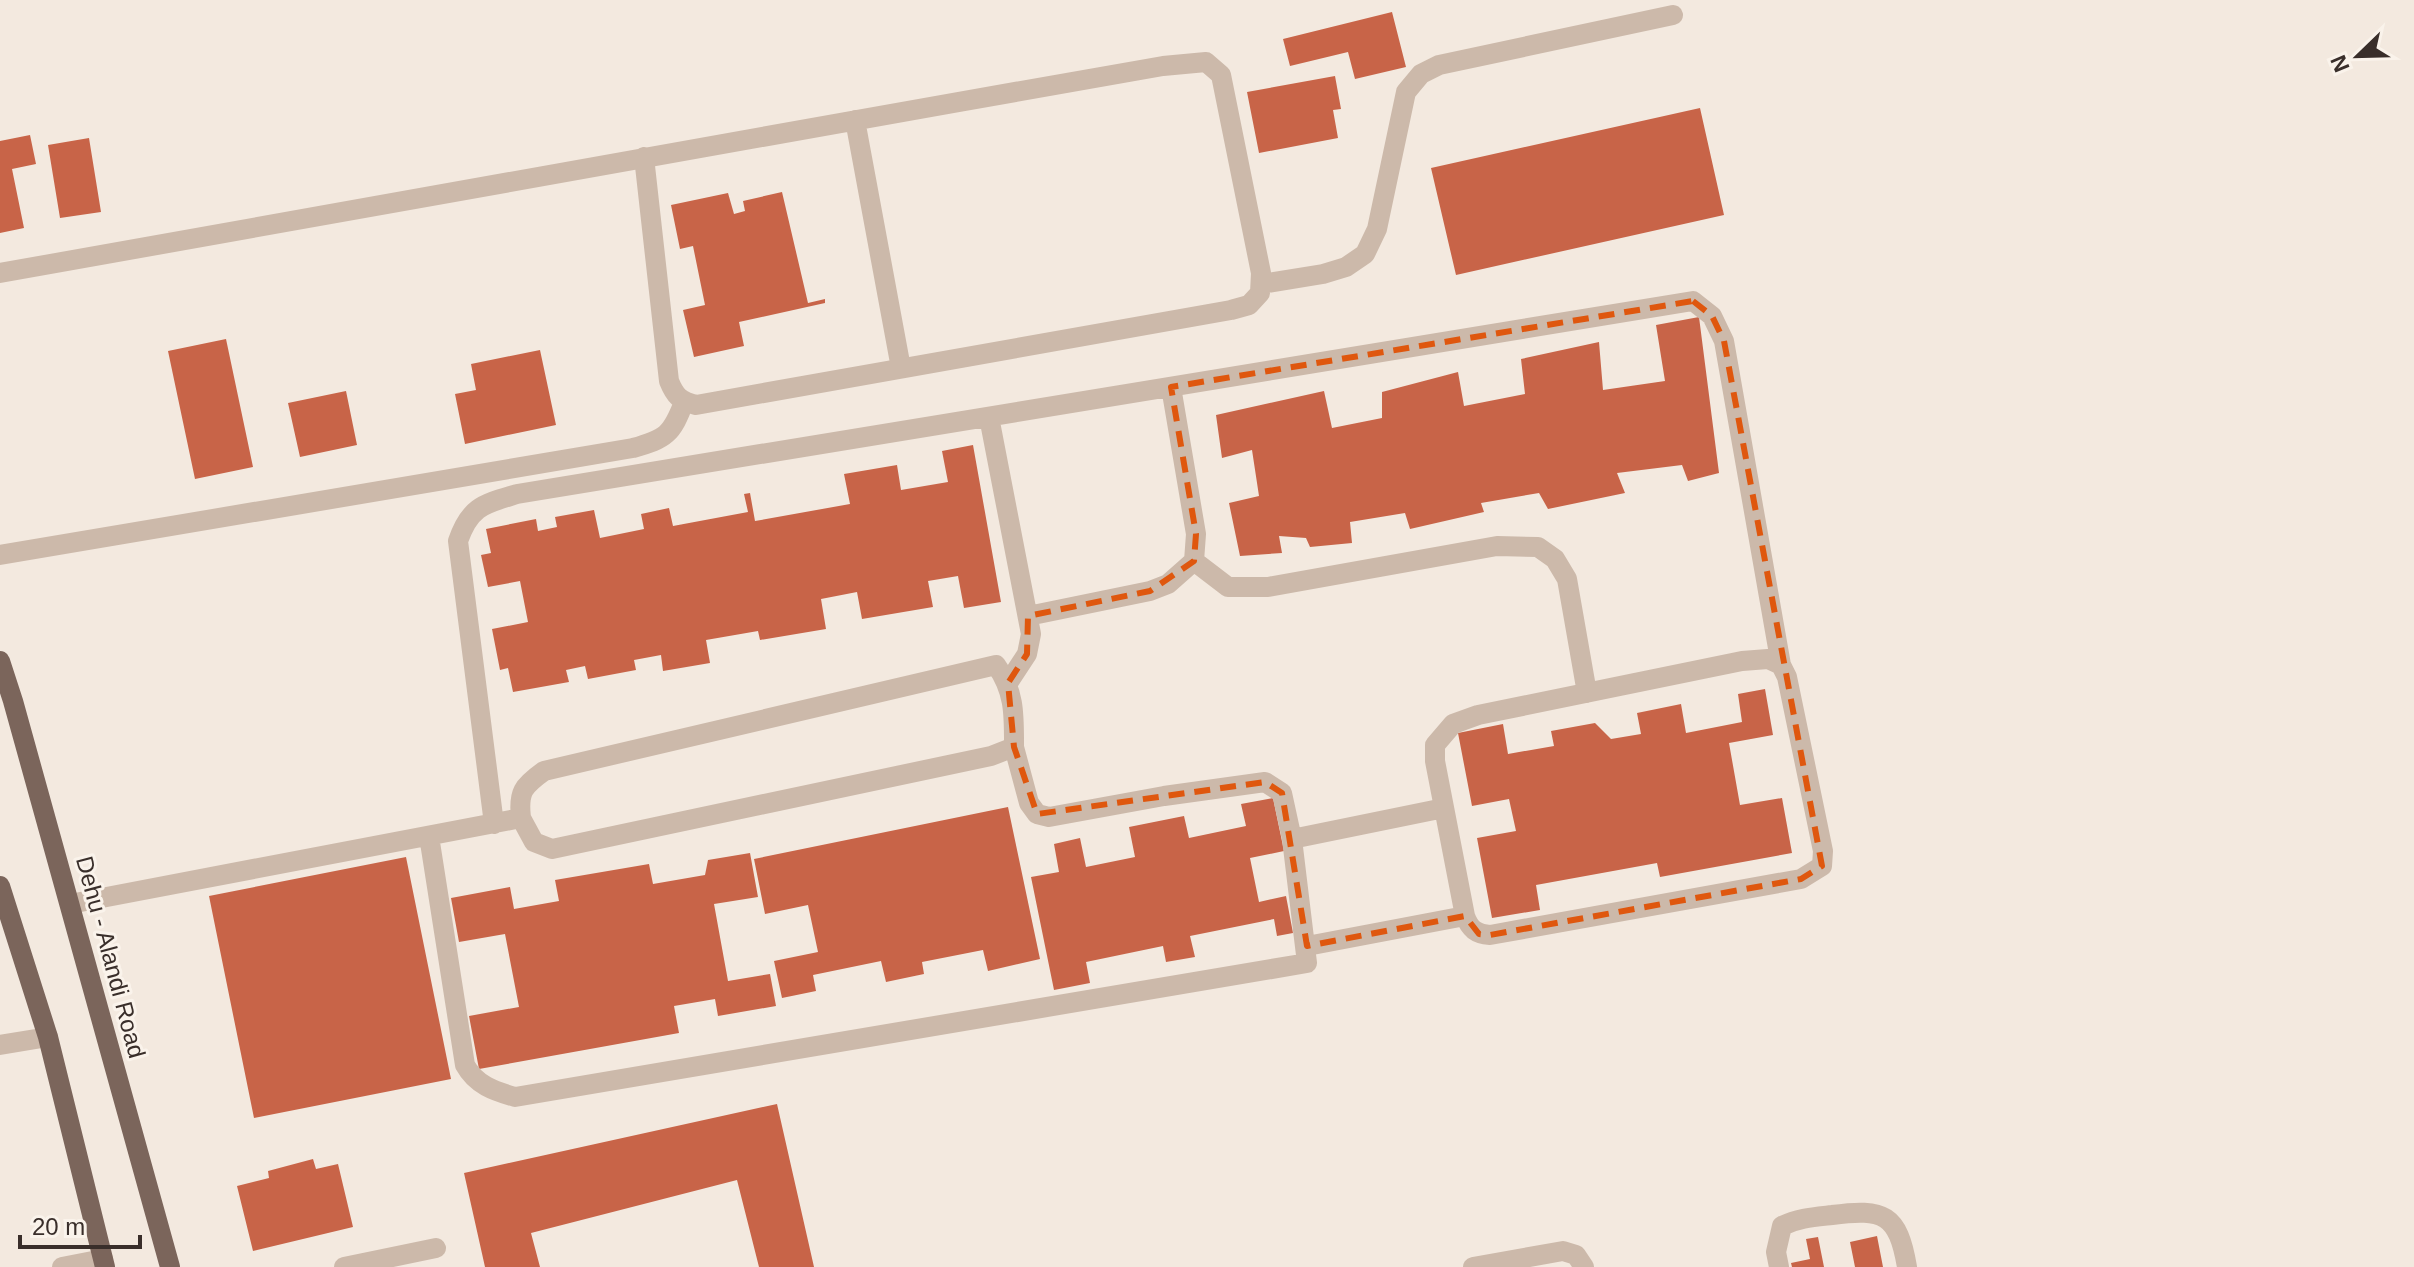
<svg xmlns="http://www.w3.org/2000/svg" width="2414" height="1267" viewBox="0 0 2414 1267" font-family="Helvetica,sans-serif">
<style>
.building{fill:#c86448}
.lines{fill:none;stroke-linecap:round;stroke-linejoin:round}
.lane{stroke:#ccb9aa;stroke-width:20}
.street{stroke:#ccb9aa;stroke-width:20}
.primary{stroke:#7b655b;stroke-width:20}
.marked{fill:none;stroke:#df570e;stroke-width:6;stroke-dasharray:16 10;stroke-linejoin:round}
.labels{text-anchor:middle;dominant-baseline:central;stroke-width:6;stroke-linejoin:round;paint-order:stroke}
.street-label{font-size:24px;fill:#392e2a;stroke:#faf3eb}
</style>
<rect width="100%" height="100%" fill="#f3e9df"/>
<path class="building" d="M1392,12L1406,67L1355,79L1348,52L1290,66L1283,39Z
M1335,76L1341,109L1333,110L1338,138L1259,153L1247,92Z
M1700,108L1724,215L1456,275L1431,168Z
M30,135L36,164L12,169L24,228L0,233V141Z
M89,138L101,212L60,218L48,145Z
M782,192L808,303L825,299V303L739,322L744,346L694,357L683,310L705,305L693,246L680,249L671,205L728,193L734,214L745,211L743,201Z
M1699,317L1719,473L1688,481L1682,465L1617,473L1625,493L1548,509L1539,493L1481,503L1484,512L1410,529L1405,513L1350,522L1352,543L1310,547L1306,538L1279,536L1282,553L1240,556L1229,503L1259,496L1252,450L1222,458L1216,415L1324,391L1332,428L1382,418V392L1458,372L1464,406L1525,394L1521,359L1599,342L1603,390L1665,381L1656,325Z
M226,339L253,467L195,479L168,351Z
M540,350L556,425L465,444L455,394L476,390L471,364Z
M346,391L357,445L300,457L288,403Z
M973,445L1001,602L964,608L958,576L928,581L933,607L862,619L857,592L821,599L826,629L760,640L758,631L706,640L710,663L663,671L661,655L634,660L636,670L588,679L585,666L566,670L569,682L513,692L508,668L500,670L492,629L528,622L520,581L488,587L481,555L491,553L486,529L536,519L538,531L557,527L555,517L594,510L600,538L644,529L641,514L669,508L673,526L748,512L744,494L750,493L755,521L850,504L844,474L897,465L901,490L948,482L942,451Z
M1765,689L1773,735L1729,743L1740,805L1782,798L1792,853L1660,877L1657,863L1536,885L1540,910L1492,918L1477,838L1516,831L1509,799L1472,806L1458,733L1503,724L1508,754L1554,746L1551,731L1595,723L1611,739L1641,734L1637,713L1681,704L1686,733L1742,722L1738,694Z
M1273,798L1284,851L1250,858L1259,902L1286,896L1293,933L1277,936L1274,919L1190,936L1195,957L1166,962L1163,946L1086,962L1090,983L1054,990L1031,877L1059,872L1054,844L1080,838L1086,867L1135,857L1129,827L1184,816L1189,838L1246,826L1241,804Z
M1008,807L1040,959L988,971L983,950L922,962L924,974L886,982L881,961L813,975L816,991L782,998L774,961L818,952L808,905L765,914L754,859Z
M750,853L758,897L714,904L728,981L770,974L776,1006L718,1016L715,999L674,1006L679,1033L479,1069L469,1016L519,1007L505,934L459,942L451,898L510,887L514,909L559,901L555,880L649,864L653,884L705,875L708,860Z
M406,857L451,1079L254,1118L209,896Z
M777,1104L814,1267H759L737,1180L531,1233L540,1267H485L464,1173Z
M313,1159L316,1169L338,1164L353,1227L253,1251L237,1186L269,1178L268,1171Z
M1877,1236L1883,1267H1855L1850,1242Z
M1818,1237L1824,1267H1792L1791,1263L1810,1259L1806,1239Z"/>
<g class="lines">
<path class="lane" d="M855,120L901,368
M0,273C387,203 775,134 1163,66L1206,62L1221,75L1261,273L1260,293L1249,305L1231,310L696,405C680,401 675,396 669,381L644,157
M1261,284L1323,274L1346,267L1365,254L1377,229L1406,92L1421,74L1439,65L1673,15
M0,555L633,448C666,439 672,434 684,402
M0,1045L48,1037
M62,1267L103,1259
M344,1267L436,1248"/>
<path class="street" d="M989,417L1031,634L1027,654L1008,683
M1194,561L1228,587H1268L1497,546L1538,547L1555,559L1567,579L1587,693
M1028,616L1150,591L1168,584L1194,561L1196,534L1171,387
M1768,659L1781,665L1787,677L1823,851L1822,866L1801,879L1490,935C1476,934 1470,929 1465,916L1435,761V745L1453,724L1478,715L1742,661Z
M494,824L458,541C470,506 484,504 517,494L1693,301L1712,316L1724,341L1781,665
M429,836L465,1065C476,1085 494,1091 515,1097L1307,963L1292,839L1282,793L1265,782L1164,796L1049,817L1037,814L1029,803L1014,747
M1292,839L1444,808
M70,904L521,818C518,792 523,786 544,771L996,665C1015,692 1014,715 1014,747L991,756L552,849L534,842L521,818
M1307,946L1465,916
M1473,1267L1563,1251L1576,1255L1584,1267
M1779,1267L1776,1252L1782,1226C1798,1218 1814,1217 1832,1215C1884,1208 1898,1214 1907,1267"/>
<path class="primary" d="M0,661L13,701L170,1267
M0,886L48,1037L105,1267"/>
</g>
<path class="marked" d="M1693,301L1712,316L1724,341L1822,866L1801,879L1490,935L1479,934L1465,916L1307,946L1282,793L1265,782L1037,814L1014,747L1008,683L1027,654L1028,616L1150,591L1194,561L1196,534L1171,387Z"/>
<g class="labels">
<g class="street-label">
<text transform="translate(111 957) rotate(75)">Dehu - Alandi Road</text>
</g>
</g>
<g transform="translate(2358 56) rotate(247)" stroke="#faf3eb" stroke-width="6" paint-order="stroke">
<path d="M0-6L14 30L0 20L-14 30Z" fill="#392e2a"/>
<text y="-12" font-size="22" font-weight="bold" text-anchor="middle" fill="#392e2a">N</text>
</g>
<path d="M20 1235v12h120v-12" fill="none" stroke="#392e2a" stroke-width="4"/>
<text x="32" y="1235" font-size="24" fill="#392e2a" stroke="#faf3eb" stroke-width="6" paint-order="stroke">20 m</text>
</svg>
